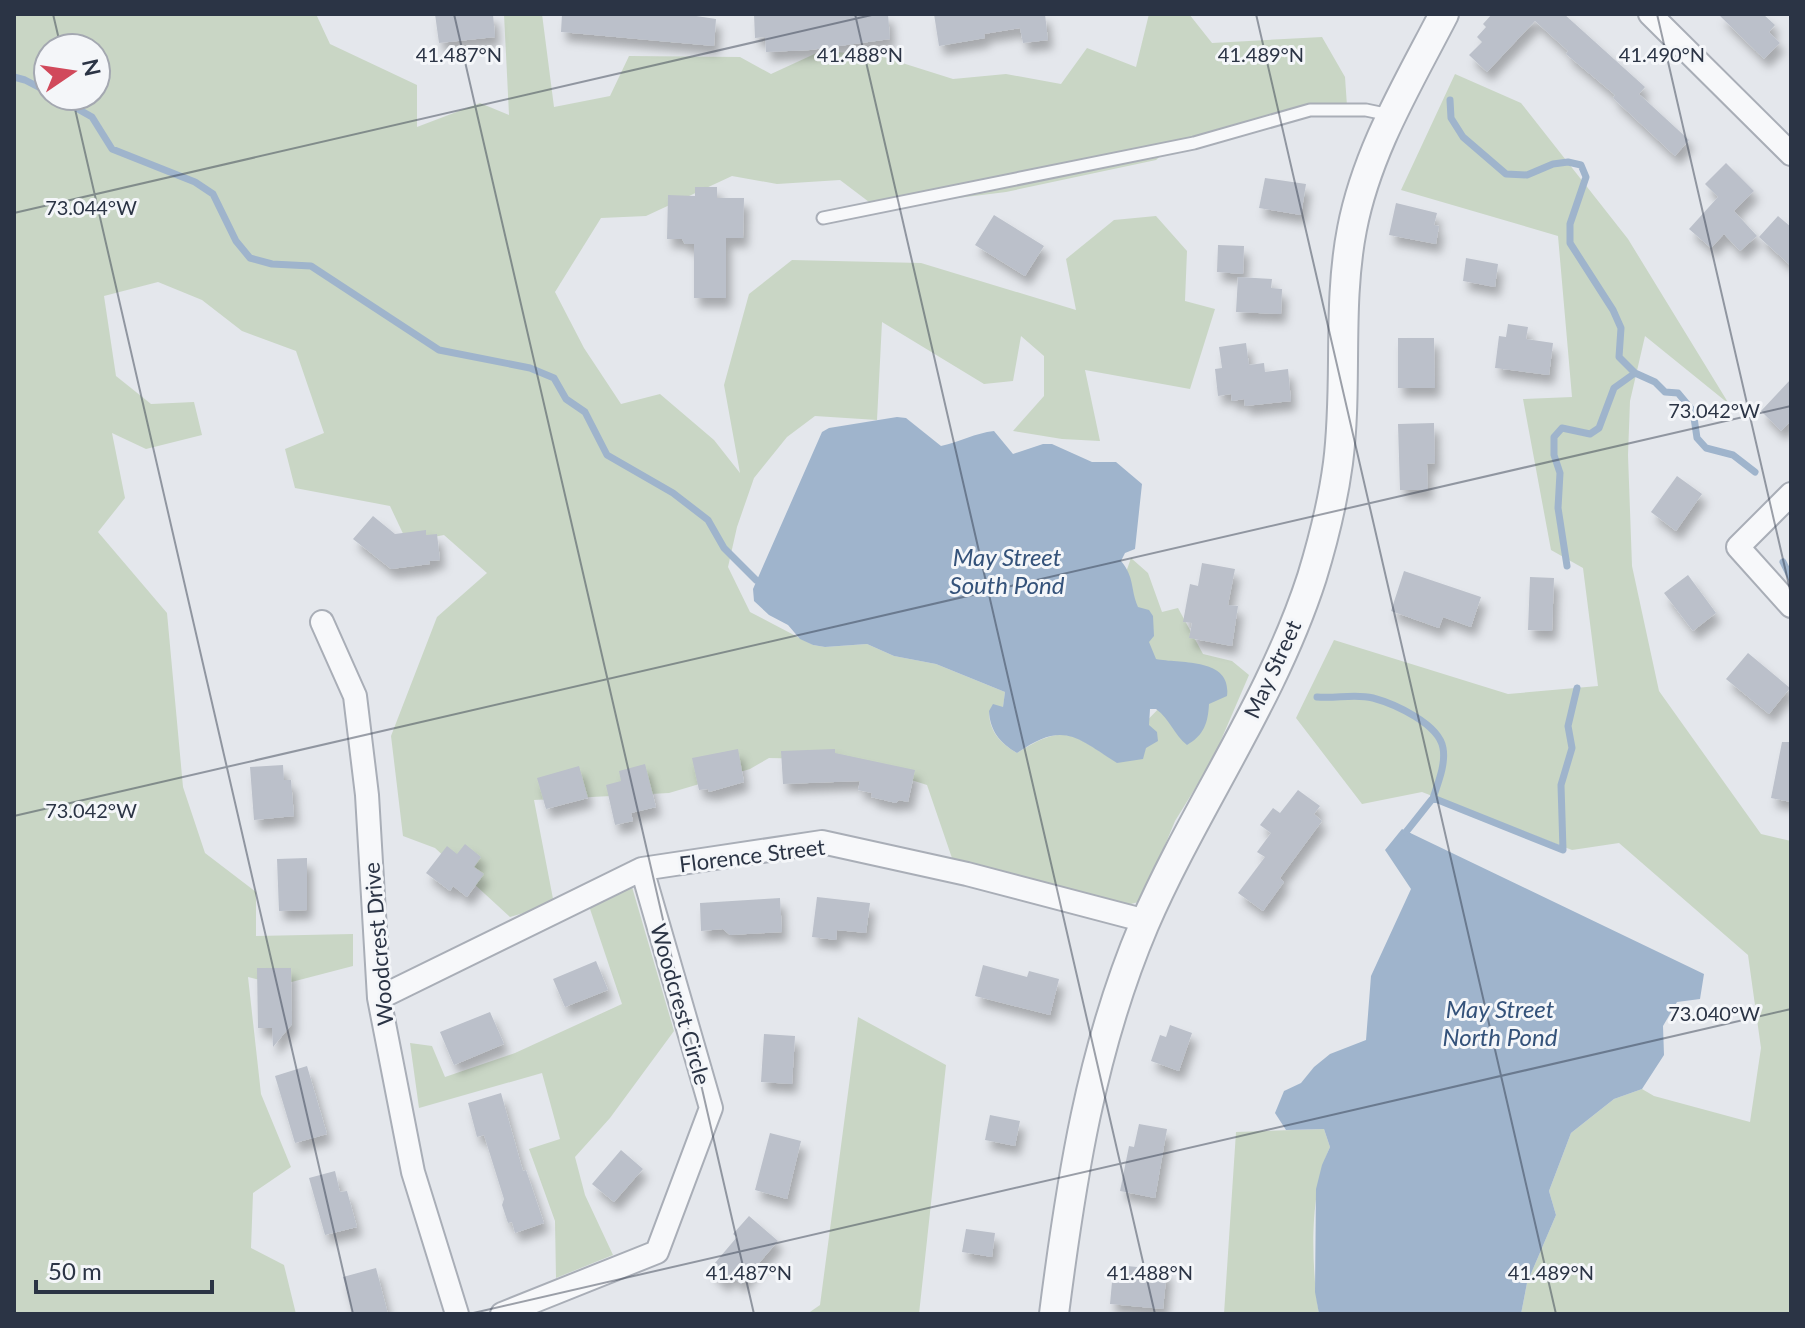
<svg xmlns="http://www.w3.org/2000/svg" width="1805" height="1328" viewBox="0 0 1805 1328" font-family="Lato,sans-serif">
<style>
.green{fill:#c9d6c5;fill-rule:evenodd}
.water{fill:#9fb4cc}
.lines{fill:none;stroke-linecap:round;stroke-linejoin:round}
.stream{stroke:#9fb4cc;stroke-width:7}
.building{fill:#bbc0ca;filter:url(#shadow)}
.service-casing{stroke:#a9aeb7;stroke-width:15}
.minor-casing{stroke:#a9aeb7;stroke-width:26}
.tertiary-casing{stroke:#a9aeb7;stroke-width:32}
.service{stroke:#f7f8fa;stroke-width:11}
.minor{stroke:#f7f8fa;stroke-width:22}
.tertiary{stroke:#f7f8fa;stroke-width:28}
.ticks{fill:none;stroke:#2b3445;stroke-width:2;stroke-opacity:0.45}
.labels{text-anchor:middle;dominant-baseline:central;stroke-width:6;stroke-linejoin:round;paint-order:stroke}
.street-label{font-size:22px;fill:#2b3445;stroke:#f4f6f9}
.water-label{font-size:24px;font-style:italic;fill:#34527a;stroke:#f4f6f9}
.ticks-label{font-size:20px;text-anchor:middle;fill:#2b3445;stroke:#f4f6f9;stroke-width:6;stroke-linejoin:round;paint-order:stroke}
</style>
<defs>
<filter id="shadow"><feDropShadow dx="5" dy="9" stdDeviation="4" flood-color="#0004"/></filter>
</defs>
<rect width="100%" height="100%" fill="#e4e7ec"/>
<path class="green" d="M14,14H316L330,44L417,85V127L480,103L509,115L504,14H542L554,107L610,96L629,56L740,57L771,74L821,51L877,55L953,79L1006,74L1061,84L1087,48L1136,67L1149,14H1189L1212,43L1322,37L1345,77L1347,106L1176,142L1156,160L1006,192L877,208L840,180L777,184L732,176L646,216L601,218L555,292L584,348L621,404L660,394L714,440L740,473L724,385L749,294L792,260L921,263L1076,310L1066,259L1114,220L1156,216L1187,251L1185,301L1215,309L1190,389L1085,370L1100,441L1062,439L1013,431L1044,396V356L1021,336L1013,381L984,384L882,322L877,420L815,416L787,437L754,478L737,527L728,567L750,612L813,645L825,647L867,644L894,656L936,664L1005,692L1003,708L989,711C989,731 1000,743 1017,753C1066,722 1072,734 1118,763L1127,741L1169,698L1137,676L1124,578L1131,558L1148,573L1162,612L1178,608L1203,654L1232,661L1249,675L1212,761L1175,821L1142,901L1091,915L953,861L927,785L880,770L817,759L769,758L750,769L669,793L534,800L554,904L510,917L435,848L403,836L391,736L437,617L487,573L444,535L407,542L390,506L295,488L285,449L324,433L296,351L242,331L202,300L158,282L104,296L116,376L151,404L194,402L202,435L146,449L112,433L125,498L98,532L167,613L183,787L205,853L256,892V936L353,934V966L280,985L248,977L261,1094L291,1167L253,1193L251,1248L284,1265L296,1314H14ZM48,48H96V96H48Z
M1455,74L1521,103L1628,239L1729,404L1645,336L1630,401L1628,455L1632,566L1659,691L1761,834L1791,841V1314H1521L1527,1283L1556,1215L1549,1191L1571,1133L1614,1099L1642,1089L1654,1096L1750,1122L1761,1048L1748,955L1619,843L1572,850L1422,792L1362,804L1296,718L1334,640L1508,694L1598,686L1583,568L1551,550L1523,399L1572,397L1558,236L1401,190Z
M632,887L674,1031L610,1118L575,1157L585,1195L613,1255L556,1278L555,1221L529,1149L560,1139L542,1073L419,1108L410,1043L432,1046L445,1077L515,1053L622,1004L589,906Z
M858,1017L946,1065L919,1314H807L820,1305Z
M1324,1129L1330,1147C1309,1192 1311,1266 1319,1314H1224L1236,1132Z"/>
<path class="water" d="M897,417L906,418L941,446C960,442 975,433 994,431L1013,454L1043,444H1052L1092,462H1116L1142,484L1135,549L1125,553L1121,561C1135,578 1130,588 1138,607L1149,610L1153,616L1154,636L1149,642L1156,659C1180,664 1232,657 1227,696L1209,704C1208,723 1204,735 1187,745C1174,735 1170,719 1156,709H1150L1149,725L1157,732L1158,741L1146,748L1143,759L1117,763C1075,736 1063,721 1017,753C1000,743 990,731 989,711L993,704L1003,707L1005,692L936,664L894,656L867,644L825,647L813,645L800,639L788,625L769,615L754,601L753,589L822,432L829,428Z
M1402,829L1704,974L1700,999L1677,1002L1663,1026L1664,1055L1642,1089L1614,1099L1571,1133L1549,1191L1556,1215L1527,1283L1521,1314H1319L1315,1292L1316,1189L1322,1165L1330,1147L1324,1129L1286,1130L1275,1113L1284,1091L1301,1083L1314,1067L1330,1054L1366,1040L1371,976L1411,889L1385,850Z"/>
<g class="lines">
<path class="stream" d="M14,77L25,80L48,92
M55,96L92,117L112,149L195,182L213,194L236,241L250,258L272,264L311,266L439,350L530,368L554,378L566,399L585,412L607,455L673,493L708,520L724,548L756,580
M1450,100L1451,118L1463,137L1506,174L1527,175L1553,164L1568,162L1581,165L1586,177L1570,224V243L1613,310L1621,328L1619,357L1635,373L1614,388L1599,428L1590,434L1562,428L1554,437V455L1560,473L1558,508L1567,566
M1635,373L1655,382L1665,392L1678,393L1693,411L1697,438L1706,448L1733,455L1755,472
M1783,562L1791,578
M1317,697C1336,699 1354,693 1373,698C1395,704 1439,724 1443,748C1446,764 1438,783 1433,798
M1410,839L1406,832L1433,798L1563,850L1561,785L1572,748L1568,726L1577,688"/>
</g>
<path class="building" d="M435,14H493L495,37L439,43Z
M562,14H683L716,19L714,46L561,32Z
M754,14H888L890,39L810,50L766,52L765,37L755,38Z
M934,14H1045L1048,40L1023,43L1020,28L984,34L985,38L939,46Z
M1492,14H1564L1645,87L1639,94L1689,140L1675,156L1613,98L1615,95L1566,54L1568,51L1535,21L1487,72L1469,55L1482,42L1477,37L1486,27L1483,24Z
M1718,14H1763L1775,25L1769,32L1780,43L1764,59Z
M1726,163L1754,191L1734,211L1757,236L1740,251L1724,234L1711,248L1689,229L1718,197L1705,184Z
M1265,178L1306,184L1301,215L1259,208Z
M695,187H717V198H744L743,238H726V298H694V244H685L682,239H667L668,195L695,196Z
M1396,203L1437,213L1434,225L1439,226L1436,244L1389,235Z
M994,215L1044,246L1025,276L975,245Z
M1778,216L1791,227V266L1759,237Z
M1218,245L1244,246L1243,274L1217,272Z
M1466,258L1498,264L1495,287L1463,281Z
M1238,277L1272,279L1271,288L1282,289L1281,314L1236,312Z
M1508,324L1528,327L1526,339L1553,343L1549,375L1495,368L1499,336L1506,337Z
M1398,338H1434L1435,388H1398Z
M1246,343L1249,365L1264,363L1265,372L1288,369L1291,401L1245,406L1244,399L1232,401L1231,394L1218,396L1215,369L1222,368L1219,347Z
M1791,379V421L1781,431L1761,411Z
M1434,423L1435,463L1427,464L1428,490H1400L1398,424Z
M1677,476L1702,494L1676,531L1651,512Z
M373,516L395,534L426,530V535L437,534L440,560L429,561L430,564L391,569L353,539Z
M1202,563L1235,569L1228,605L1238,606L1232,646L1189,638L1192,623L1183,622L1190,584L1198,586Z
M1404,571L1481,597L1471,627L1443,617L1439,628L1391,611Z
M1688,575L1716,613L1693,631L1664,593Z
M1530,577L1554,578L1552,631L1528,630Z
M1748,653L1790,688L1769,714L1726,679Z
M1782,742H1791V802L1771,798Z
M738,749L744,782L709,792L708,789L699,790L692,758Z
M835,749V753L915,770L908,802L899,800L896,803L871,797L872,793L858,790L860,781L783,784L781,751Z
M645,764L656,807L631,813L633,821L615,825L606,785L621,781L619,771Z
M283,765L284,780H291L294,816L254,820L250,767Z
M579,766L588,798L546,809L537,778Z
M1298,790L1320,806L1314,814L1322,821L1280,878L1284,882L1263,911L1238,893L1265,857L1257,852L1271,833L1260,825L1273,808L1280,813Z
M465,844L481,857L474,867L484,874L467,897L453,886L450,891L426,873L447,846L457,854Z
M307,858V910L279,911L277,859Z
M817,897L870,903L866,933L837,930L836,940L812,937Z
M780,898L782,932L730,935L723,929L701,931L700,903Z
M596,961L608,990L565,1007L553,979Z
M983,965L1027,977L1029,971L1059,979L1050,1015L975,996Z
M257,968H291L292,1024L273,1047L272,1028H258Z
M490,1012L504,1044L454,1065L440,1032Z
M1170,1025L1192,1033L1179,1071L1151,1061L1160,1035L1166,1037Z
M764,1034L795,1036L792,1084L761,1082Z
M307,1066L327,1134L295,1143L275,1076Z
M501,1093L523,1171L526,1170L544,1223L515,1233L512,1222L508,1223L502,1205L504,1199L484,1135L477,1137L468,1103Z
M990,1115L1020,1121L1015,1146L985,1140Z
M1139,1124L1167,1129L1155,1198L1120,1191L1129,1146L1134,1147Z
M770,1133L801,1141L787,1199L755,1190Z
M621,1150L643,1169L614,1202L592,1184Z
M335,1171L340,1192L347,1191L357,1227L325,1235L309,1178Z
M749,1216L778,1241L741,1284L731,1275L724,1283L709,1270L737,1237L733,1234Z
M966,1229L995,1233L992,1257L962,1252Z
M1127,1266L1167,1270L1163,1309L1110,1304L1112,1282L1125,1283Z
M376,1268L388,1314H353L343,1277Z"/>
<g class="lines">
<defs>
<path id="service" d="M823,218L1194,143L1310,110H1366L1390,115"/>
<path id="minor" d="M1650,14L1791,154
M1791,494L1738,547L1791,606
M322,622L355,696L367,795L379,998L413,1172L457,1314
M379,998L642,869L822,842L967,874L1146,921
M502,1314L657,1252L711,1108L642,869"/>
<path id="tertiary" d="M1054,1314C1071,1181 1091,1050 1144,925C1195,807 1272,701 1312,577C1323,541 1333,501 1338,463C1348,386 1337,306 1352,229C1367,151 1408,84 1444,14"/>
</defs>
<use href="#service" class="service-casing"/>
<use href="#minor" class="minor-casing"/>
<use href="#tertiary" class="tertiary-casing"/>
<use href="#service" class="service"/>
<use href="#minor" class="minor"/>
<use href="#tertiary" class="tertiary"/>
</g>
<path class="ticks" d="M53,14L61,48M454,14L754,1314M855,14L1155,1314M1256,14L1556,1314M1657,14L1791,594M72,96L353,1314M14,213L876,14M14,816L1791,406M469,1314L1791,1009"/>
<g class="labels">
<g class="street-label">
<text transform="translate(1272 669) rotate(-65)">May Street</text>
<text transform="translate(752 855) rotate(-7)">Florence Street</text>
<text transform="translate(378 944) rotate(-95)">Woodcrest Drive</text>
<text transform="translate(681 1004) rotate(74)">Woodcrest Circle</text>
</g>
<g class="water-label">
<text x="1007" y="556">May Street<tspan x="1007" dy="28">South Pond</tspan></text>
<text x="1500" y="1008">May Street<tspan x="1500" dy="28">North Pond</tspan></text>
</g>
</g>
<g class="ticks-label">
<text x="1662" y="62">41.490°N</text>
<text x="459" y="62">41.487°N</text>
<text x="860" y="62">41.488°N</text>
<text x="1261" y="62">41.489°N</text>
<text x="91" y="215">73.044°W</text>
<text x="1714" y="418">73.042°W</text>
<text x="91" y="818">73.042°W</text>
<text x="1714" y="1021">73.040°W</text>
<text x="749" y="1280">41.487°N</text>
<text x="1150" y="1280">41.488°N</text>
<text x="1551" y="1280">41.489°N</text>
</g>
<rect width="1805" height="1328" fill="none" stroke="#2b3445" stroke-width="32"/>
<g transform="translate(72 72) rotate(77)"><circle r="38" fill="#f4f6f9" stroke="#a4a8b1" stroke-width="2"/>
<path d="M0-6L14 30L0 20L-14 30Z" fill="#d1495b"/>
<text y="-12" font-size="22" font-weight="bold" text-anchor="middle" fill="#2b3445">N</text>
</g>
<path d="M36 1280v12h176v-12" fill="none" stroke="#2b3445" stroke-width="4"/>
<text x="48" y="1280" font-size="24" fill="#2b3445" stroke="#f4f6f9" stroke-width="6" paint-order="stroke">50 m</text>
</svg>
